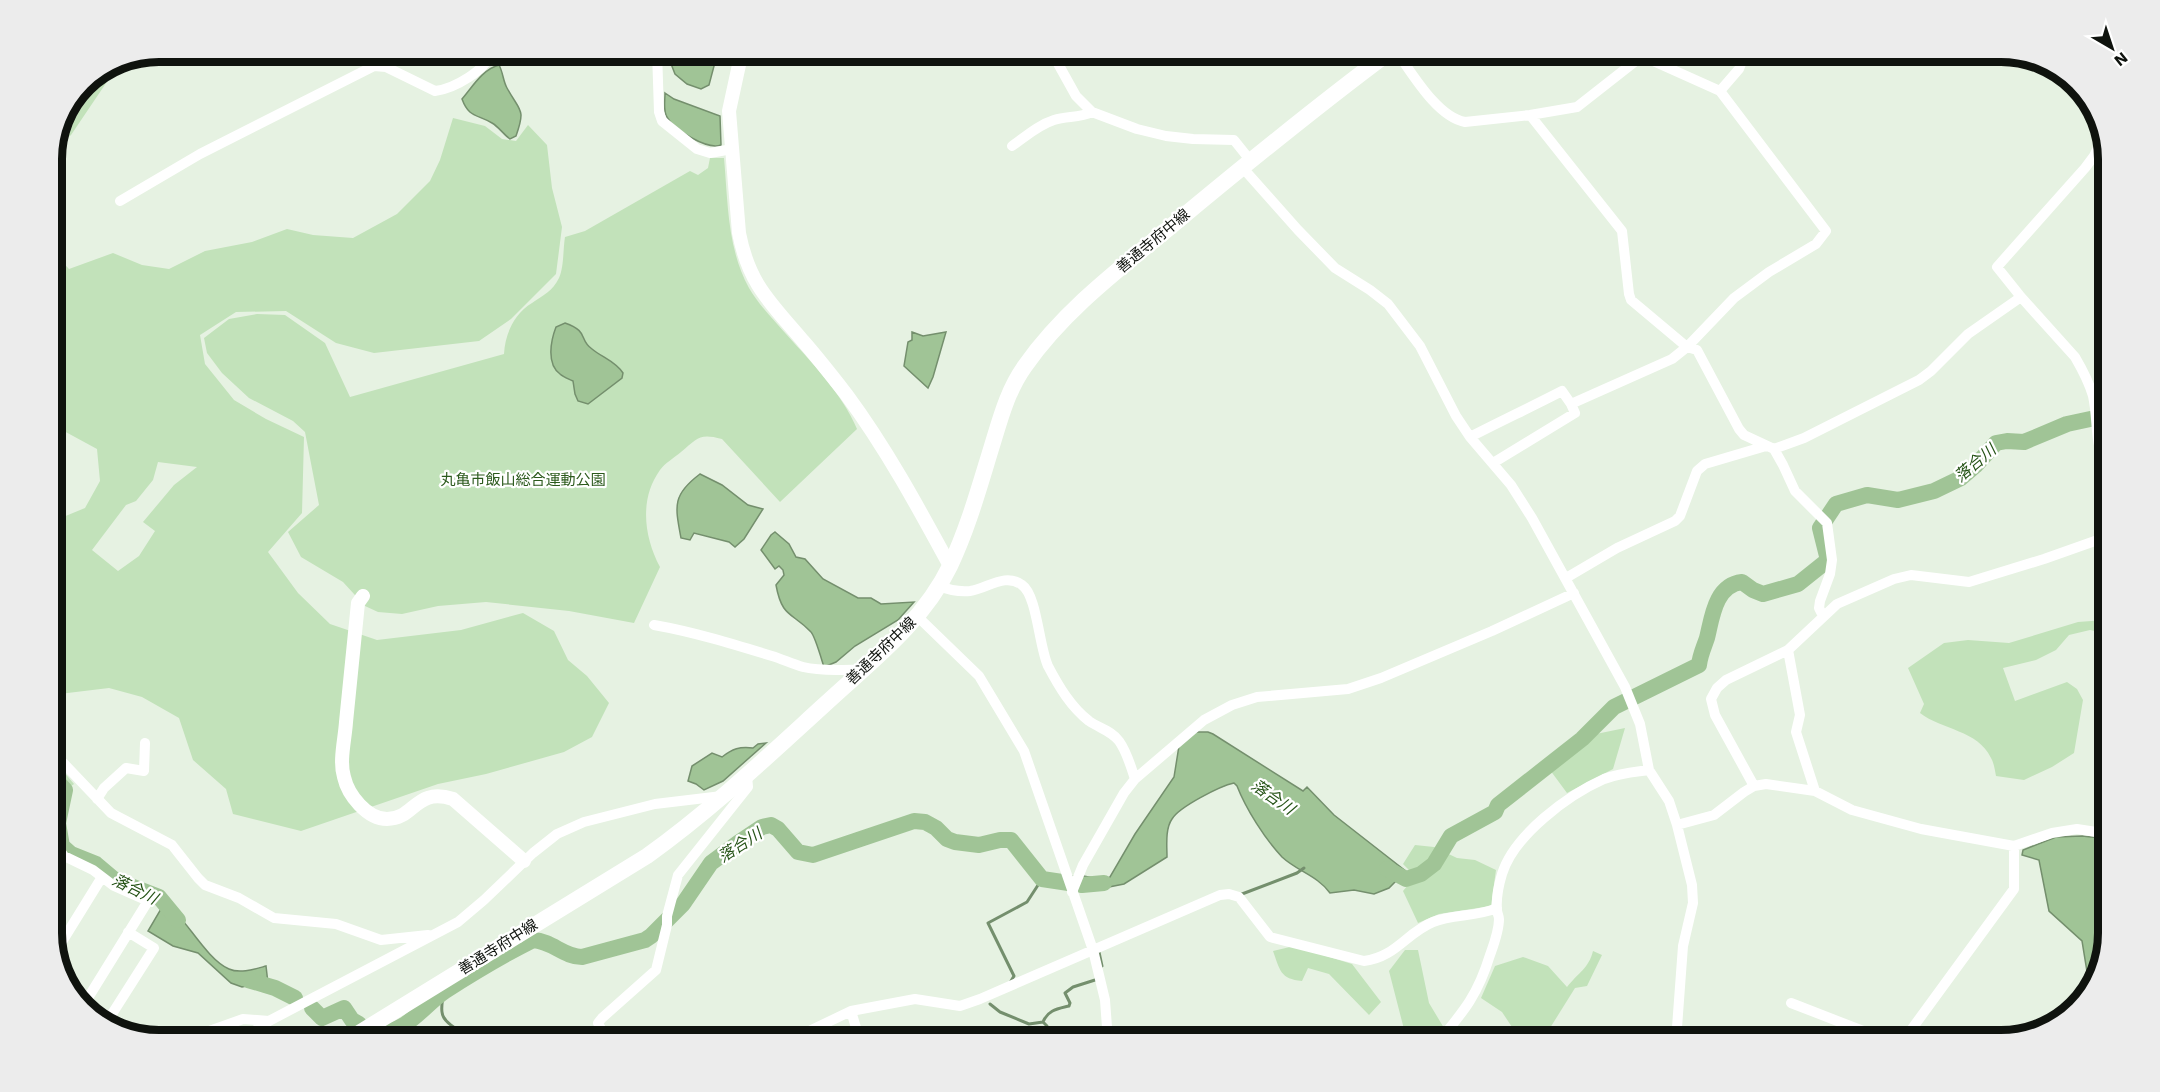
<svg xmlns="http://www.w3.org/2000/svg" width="2160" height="1092" viewBox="0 0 2160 1092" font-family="'Work Sans','Noto Sans JP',sans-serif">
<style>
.green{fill:#c2e2ba;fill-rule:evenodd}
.water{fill:#a0c496;stroke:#748f6d;stroke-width:1.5}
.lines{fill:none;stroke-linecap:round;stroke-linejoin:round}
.stream{stroke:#748f6d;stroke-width:3}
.river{stroke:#a0c496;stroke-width:16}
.minor{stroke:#fff;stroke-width:10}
.tertiary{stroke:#fff;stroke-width:14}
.primary{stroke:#fff;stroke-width:16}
.labels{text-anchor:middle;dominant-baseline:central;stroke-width:4.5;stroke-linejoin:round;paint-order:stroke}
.street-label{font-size:15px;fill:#0f130e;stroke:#fff}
.park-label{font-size:15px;fill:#2c5a1d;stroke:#fff}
.water-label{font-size:16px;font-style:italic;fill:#245215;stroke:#fff}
.rim{fill:none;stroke:#0f130e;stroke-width:8}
</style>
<rect width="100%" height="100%" fill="#e6f2e2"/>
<path class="green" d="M123,58L71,135L51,152L83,82L118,59Z
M453,118L485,126L502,139L516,141L528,125L547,145L552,188L562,227L556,274L511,319L479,341L374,353L336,343L286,311L236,312L200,335L205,364L234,400L266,419L304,437L302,513L268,552L298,593L330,624L377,640L461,630L523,613L554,631L568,660L587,676L609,703L592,737L564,752L486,774L438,784L301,831L233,814L226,789L193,760L179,718L142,697L109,688L51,695V522L85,508L100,481L97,449L51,424V250L69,269L113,253L142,265L169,269L205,251L252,242L287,229L313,235L353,238L397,214L430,181L440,160ZM158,462L197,467L174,485L143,522L155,531L139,556L118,571L92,550L126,505L136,501L153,480Z
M710,158H724C728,202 727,248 749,288C759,305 773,319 786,334C811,362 842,393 857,429L780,502L722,439C699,433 698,438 681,452C674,458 665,463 660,470C639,499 644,537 660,567L634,623L569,611L486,602L438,606L402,614L378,612L365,606L343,582L301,557L288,532L319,505L305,432L293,421L249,398L222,373L207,353L204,338L229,319L257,314L285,315L325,343L350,397L504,354C505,334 514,314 532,303C543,295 552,292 559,278C564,267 563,249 565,237L585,231L690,171L698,175L708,168Z
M2105,620L2109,621V634L2090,630L2069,635L2056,650L2036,660L2003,668L2015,701L2067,682L2077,689L2083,700L2074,753L2052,767L2024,780L1996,776C1995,771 1994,763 1991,758C1978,730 1942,730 1920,713L1924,704L1908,668L1944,643L1968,640L2009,643L2078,622Z
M1625,728L1613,769L1567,793L1550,770L1596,734Z
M51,757L74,784L67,789L51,772Z
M1415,845L1434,847L1457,858L1475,860L1496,870L1491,906L1439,914L1418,923L1403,891L1408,885L1409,870L1403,864Z
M1294,946L1352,964L1381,1002L1369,1015L1329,974L1308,968L1302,981C1280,979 1280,970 1273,951Z
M1405,950H1418L1429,1003L1444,1028L1436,1039L1406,1037L1389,971Z
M1593,951L1602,955L1587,986L1575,988L1550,1028L1525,1039L1518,1036L1502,1012L1481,998L1495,966L1523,957L1548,966L1567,987C1578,973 1589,968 1593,951Z"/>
<path class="water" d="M666,51H716L722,56L714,66L709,85L701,89L687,84L675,74Z
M499,65C503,72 503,81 507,88C520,112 526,108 516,136L510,139C503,134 499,127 492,123C477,114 469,118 462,99C473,86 483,69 499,65Z
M665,93L674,99L720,116L721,145C707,150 674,130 667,117C663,111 665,101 665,93Z
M565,323C590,332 578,339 592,349C603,358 615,361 623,373L622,378L588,404L578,401L575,394L573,381C569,379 563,377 560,374C546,364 551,340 556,327Z
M912,332L923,336L946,332L933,377L928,388L904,366L908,342L912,340Z
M700,474L722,485L748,505L763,509L744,539L735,547L729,542L694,533L690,540L681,538C675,506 672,495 700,474Z
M775,532L789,544L796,557L805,559L823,579L858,598H871L881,604L914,602L898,620L855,646L836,662L824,667C822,661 815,636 811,632C792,612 782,618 776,585L784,575L783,570L779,566L775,569L761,550L771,535Z
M1196,732H1208L1213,734L1303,791L1307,787L1334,815L1407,872L1405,881H1396L1389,888L1374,894L1354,890L1330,893C1318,876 1297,871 1282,857C1265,839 1246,809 1237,786L1234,783C1220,786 1179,807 1172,819C1165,829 1167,846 1167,857L1124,884L1104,888L1081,887L1084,876L1105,880L1110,877L1135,834L1174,777L1179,746Z
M766,743L723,781L704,790L696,784L688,781L692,766L712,753L722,757C732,749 740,746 753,748L758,744Z
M2082,836L2109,839C2109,879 2116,960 2090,990L2082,941L2049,911L2039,860L2022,855L2023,850L2056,837Z
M165,902C186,918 206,959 229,969C240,974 255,969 266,966L269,992L251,985L242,987L231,983L198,953L173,946L148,931Z"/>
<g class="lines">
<path class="stream" d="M1242,894L1297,873L1304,868
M1099,952L1102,966
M1011,981L1014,976L988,923L1027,902L1042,879
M443,993C443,999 441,1006 442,1012C443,1026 469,1034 479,1041
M990,1004L1000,1012L1029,1024L1043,1022L1047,1026V1041
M1043,1022C1048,1010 1057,1009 1069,1006L1070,1003L1065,993L1073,987L1095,980"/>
<path class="river" d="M51,775L65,790L58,823L62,846L71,854L96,864L115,880L159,897L178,920
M1387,869L1406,879L1421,874L1434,864L1451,836L1495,812L1498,805L1582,739L1614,707L1699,665C1700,655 1704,647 1707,638C1712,618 1715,585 1742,582L1753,590L1763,594L1798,584L1828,560L1820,528L1836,504L1867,495L1898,500L1934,491L1961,478L1975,466L1996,443L2007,441L2024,442L2067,424L2109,415
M248,980L275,988L295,998
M312,1008L322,1018L344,1008L352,1020L359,1024
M379,1032C407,1033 424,1005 445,991C473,973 503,955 533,940C552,941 564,957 582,957L645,940L651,936L683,904L711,863L738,843L762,827L771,825L778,829L798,852L813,855L914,821L925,822L936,828L947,839L955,842L979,845L1000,840H1011L1042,879L1082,885L1104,883"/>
<path class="minor" d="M657,51L659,112L662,121L697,149L710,153L732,149
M1051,51L1076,96L1092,112L1137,129L1166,136L1193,139L1234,140L1250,160
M1396,51C1412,73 1437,117 1465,122L1530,115L1577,107L1642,56L1720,91L1826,231L1816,244L1769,272L1734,298L1687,347L1672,359L1571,404L1562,391C1531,407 1501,421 1470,437
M1720,91L1739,69L1746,51
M1530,115L1622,231L1629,294L1631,300L1687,347L1697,350L1739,429L1744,435L1774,449L1783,465L1795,491L1827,523L1832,560L1830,574L1820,601L1819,608L1823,616
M2104,136L2094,156L2085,168L1997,267L2021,297L2075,357C2082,369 2089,382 2093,396C2099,424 2093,444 2109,471
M1012,146C1025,137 1038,125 1054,120C1067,116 1080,118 1092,112
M1242,167L1298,230L1335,268L1370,290L1388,304L1420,346L1456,416L1470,437L1511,485L1532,518L1625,687L1640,724L1649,770L1669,801L1677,825L1692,885L1693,903L1683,946L1676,1041
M120,201L200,154L374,66L386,67L435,91C453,89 488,70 491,51
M1774,449L1804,438L1919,380L1931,371L1968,334L2021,297
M1493,463L1575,413L1571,404
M1566,578L1617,548L1675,521L1680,516L1697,471L1705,464L1766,446
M939,586C949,590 959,592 970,591C987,589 1005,572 1022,585C1037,595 1039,647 1048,666C1059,687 1071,707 1089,721C1099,728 1112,731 1119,741C1127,752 1131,767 1135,779
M917,616L979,676L1024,751L1093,950L1105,1000L1108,1041
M654,625C694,632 733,644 772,656C782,659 792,664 803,667C823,672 842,669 863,670
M1788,650L1800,715L1796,732L1815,791
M51,750L111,813L172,845L198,878L205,885L239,898L274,918L336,924L381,940L428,935
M1754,786L1715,715L1711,699L1717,688L1726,680L1788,650L1837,604L1894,579L1911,575L1969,582L2044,559L2109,536
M97,799L104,788L126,768L144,771L145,743
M51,802L57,805L53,822L55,843L64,856L93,870L114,886L148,901L83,1006
M1677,825L1714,815L1744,792L1754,786L1766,784L1815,791L1852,810L1921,829L2014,846L2052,833L2077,829L2109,834
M1072,892L1083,865L1124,793L1135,779L1204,720L1232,705L1257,697L1348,689L1381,678L1492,631L1574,593
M55,953L102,877
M1791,1003L1889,1041
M851,1011L860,1041
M105,1025L154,948L128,932
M181,1041L243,1019L269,1021
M239,1041L269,1021L458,922L484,900L533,853L557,834L584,822L655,804L722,796
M612,1041L604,1035L598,1023L602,1018L656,970L667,925V916L678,875L748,787L747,776
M782,1041L801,1035L851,1011L915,999L960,1006L980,999L1220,895L1229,894L1239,897L1270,937L1364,961C1396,957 1406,933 1433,922C1453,914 1476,917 1497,908
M1439,1041C1465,1010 1478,994 1490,955C1494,944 1499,931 1499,919C1499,916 1497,913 1497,910C1496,899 1499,884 1502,874C1514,835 1568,795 1604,779C1619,773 1634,772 1649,770
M1903,1041L2014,889V846"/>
<path class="tertiary" d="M742,51L729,111L739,233C749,285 771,303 803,341C818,358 832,376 846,394C886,448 918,507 950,566
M363,596L358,603C354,643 350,683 346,722C345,739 339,761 344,777C348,795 367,819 387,819C415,819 415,787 453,799L524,861"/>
<path class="primary" d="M346,1041L647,856C710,811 766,758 823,706C869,663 922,624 950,566C968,528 979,488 991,449C1000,420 1007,391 1025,366C1065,309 1122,267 1175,223C1246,164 1317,106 1391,51"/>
</g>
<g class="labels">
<g class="street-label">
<text transform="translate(1153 241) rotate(-40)">善通寺府中線</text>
<text transform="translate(881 651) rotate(-44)">善通寺府中線</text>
<text transform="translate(498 947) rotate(-32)">善通寺府中線</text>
</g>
<g class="park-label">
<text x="523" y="480">丸亀市飯山総合運動公園</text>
</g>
<g class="water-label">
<text transform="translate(1975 463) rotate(-40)">落合川</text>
<text transform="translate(1273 797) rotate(35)">落合川</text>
<text transform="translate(740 845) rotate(-33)">落合川</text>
<text transform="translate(135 889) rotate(26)">落合川</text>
</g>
</g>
<path d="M0 0H2160V1092H0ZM159 62H2001A97 97 0 0 1 2098 159V933A97 97 0 0 1 2001 1030H159A97 97 0 0 1 62 933V159A97 97 0 0 1 159 62Z" fill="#ececec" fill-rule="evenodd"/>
<path class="rim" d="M159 62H2001A97 97 0 0 1 2098 159V933A97 97 0 0 1 2001 1030H159A97 97 0 0 1 62 933V159A97 97 0 0 1 159 62Z"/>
<g transform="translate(2112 48) rotate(141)" stroke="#ffffff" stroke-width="4.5" paint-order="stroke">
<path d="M0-4.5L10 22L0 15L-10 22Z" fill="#0f130e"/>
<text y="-9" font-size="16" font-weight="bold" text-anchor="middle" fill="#0f130e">N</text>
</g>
</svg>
